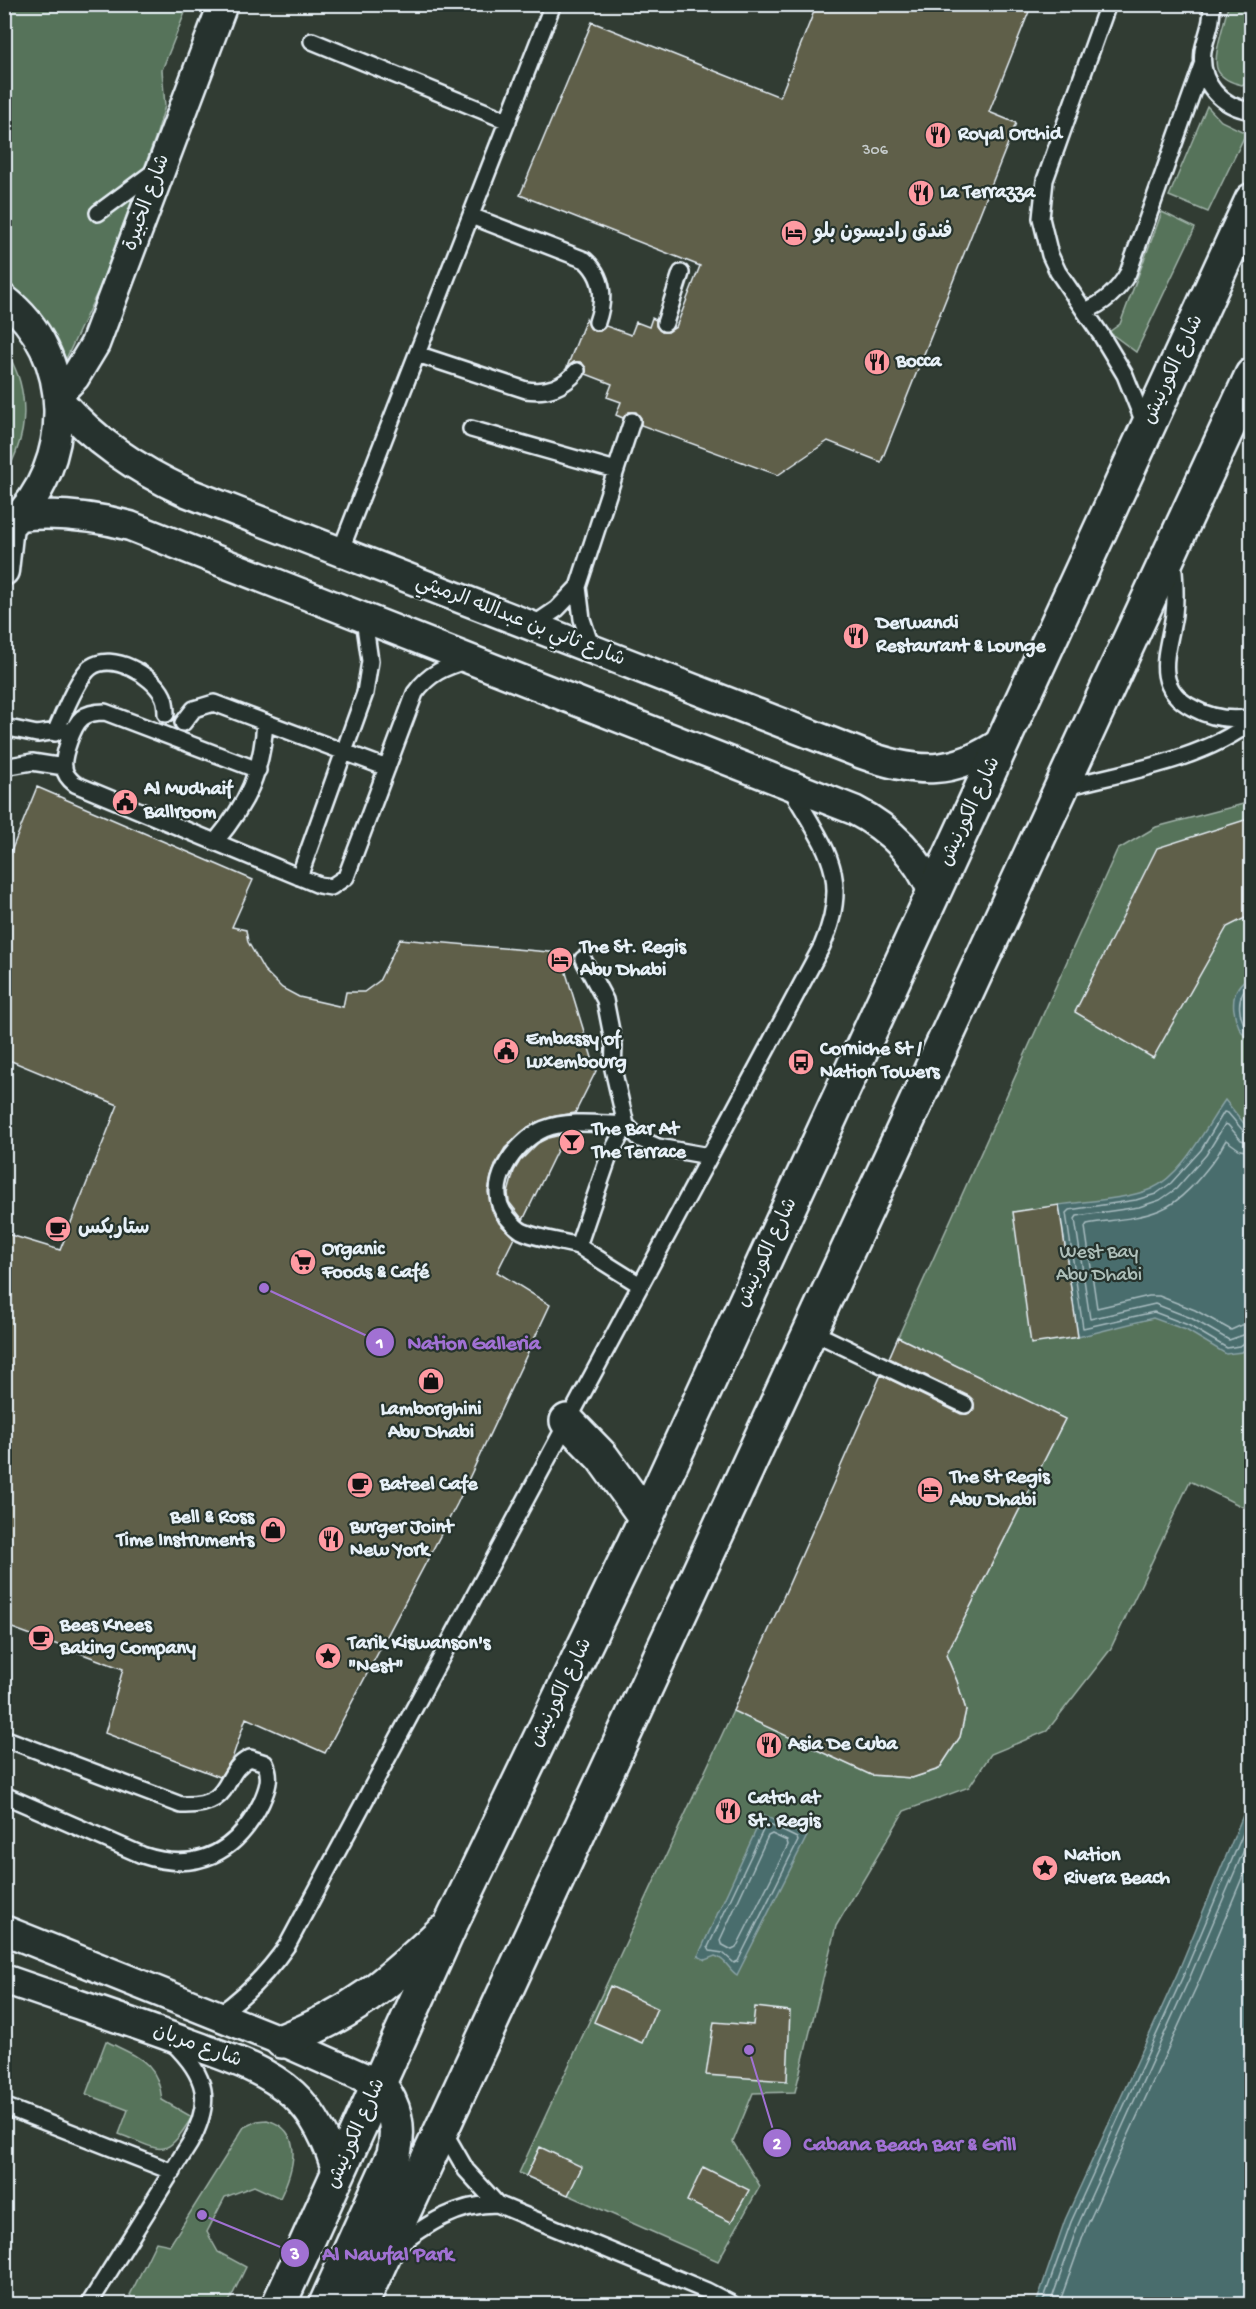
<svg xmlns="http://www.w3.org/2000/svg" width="1256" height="2309" viewBox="0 0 1256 2309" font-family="'Gochi Hand','Playpen Sans Arabic',sans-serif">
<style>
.green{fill:#57735a;stroke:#a0b2a9;stroke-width:1.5}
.water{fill:#496d6d;stroke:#89a2a5;stroke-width:1.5}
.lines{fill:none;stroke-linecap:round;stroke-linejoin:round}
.shore{stroke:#a8bcc0;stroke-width:1.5}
.building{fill:#5f5e4a;stroke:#e8f1f8;stroke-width:1.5}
.lane-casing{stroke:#e8f1f8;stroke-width:20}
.street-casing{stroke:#e8f1f8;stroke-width:33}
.secondary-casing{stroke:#e8f1f8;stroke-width:38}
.lane{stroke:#26332d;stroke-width:15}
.street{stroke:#26332d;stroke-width:28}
.secondary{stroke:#26332d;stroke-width:33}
.labels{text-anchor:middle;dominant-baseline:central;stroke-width:4.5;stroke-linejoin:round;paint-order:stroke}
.number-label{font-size:16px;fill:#c6cccc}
.poi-label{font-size:20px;font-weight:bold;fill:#e8f1f8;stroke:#26332d;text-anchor:start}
.street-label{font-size:20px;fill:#e8f1f8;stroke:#26332d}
.park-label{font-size:20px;fill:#aebfb9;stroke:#26332d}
.leader{fill:none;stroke:#a171d3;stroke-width:2}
.callout-dot{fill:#a171d3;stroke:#26332d;stroke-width:2}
.mark-label{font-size:18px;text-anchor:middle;font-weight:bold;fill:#fff}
.callout-label{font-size:21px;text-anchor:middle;font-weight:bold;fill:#a171d3;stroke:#26332d;stroke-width:4.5;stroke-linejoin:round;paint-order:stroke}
</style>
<rect width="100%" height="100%" fill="#313c33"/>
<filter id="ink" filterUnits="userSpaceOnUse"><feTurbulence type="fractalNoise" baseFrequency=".0167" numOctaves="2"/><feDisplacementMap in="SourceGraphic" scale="12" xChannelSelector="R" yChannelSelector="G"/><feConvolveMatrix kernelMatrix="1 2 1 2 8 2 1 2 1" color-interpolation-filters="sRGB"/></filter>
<g filter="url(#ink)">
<path class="green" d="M5,5H188L162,70L165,106L157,133L99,289L64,363L5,286Z
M1228,5H1251V80L1242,85C1233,83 1223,80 1218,71C1211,58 1226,20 1228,5Z
M1207,106L1221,121L1246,133L1208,212L1169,196Z
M1162,212L1195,228L1136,352L1109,332L1120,324Z
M5,347C10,358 17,370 20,382C29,417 22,445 5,476Z
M1251,802V1511L1190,1481L1110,1650L1047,1731L991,1754L969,1787L904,1811L836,1926L795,2092L753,2093L733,2142L760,2186L718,2261L519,2173L733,1711L871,1775L912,1778L939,1769L960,1737L966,1710L957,1681L946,1655L1065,1419L898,1337L1117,850L1156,827Z
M106,2041C137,2057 158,2061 162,2100L192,2117C164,2161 164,2151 119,2134L128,2110L86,2094Z
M267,2120C307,2131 292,2173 280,2198L254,2186L225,2197L207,2232L218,2252L246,2267L228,2304H138L130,2295L156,2242L170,2245L244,2127L257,2121Z"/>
<path class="water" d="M1251,976V1044C1233,1025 1223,991 1251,976Z
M1225,1100L1251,1132V1344L1242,1352L1226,1354L1186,1330L1153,1318L1078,1337L1059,1205C1086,1201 1128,1199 1151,1189C1182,1176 1206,1127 1225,1100Z
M1251,1796V2304H1036L1065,2220L1178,1972Z
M763,1815L807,1836L737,1975C728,1969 727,1960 715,1956L705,1960L698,1956Z"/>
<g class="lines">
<path class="shore" d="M1252,983C1233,995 1238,1021 1252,1035
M1252,1135L1245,1133L1228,1113L1224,1112L1201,1150L1171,1183L1156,1194L1136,1200L1069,1210L1066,1213L1083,1328L1154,1312L1188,1325L1227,1348L1239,1346L1252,1340
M1252,1143L1241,1140L1228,1125L1225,1124L1206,1155L1176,1189L1160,1200L1139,1207L1077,1216L1075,1219L1090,1319L1155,1304L1191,1318L1229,1340L1252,1332
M1252,1152L1240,1150L1226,1140C1222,1146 1219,1154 1214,1160C1201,1177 1181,1202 1160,1210C1138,1219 1111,1220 1087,1224L1085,1227L1097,1308L1149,1296H1159L1195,1310L1231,1330L1242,1325L1252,1323
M768,1824L797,1838L798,1841L738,1961L734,1963L723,1953L710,1951L708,1947L765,1826Z
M772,1834L787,1841L788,1845L736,1948L732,1950L721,1944L720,1940L768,1836Z
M1042,2304L1071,2222L1184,1974L1252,1812
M1050,2304L1078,2225L1190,1977L1252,1831
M1059,2304L1086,2228L1199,1981L1252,1854"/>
</g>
<path class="building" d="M817,4H1032L989,112L1016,123L881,462L828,441L778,475L641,425V418L636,412H629L623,418L616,415L621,402L607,397L612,384L586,374V368L580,362H574L567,367L586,319L590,328L594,331H600L606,326L631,335L636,322L649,327L652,318L656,320V326L662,332H668L676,327L700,266L520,195L592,22L780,97Z
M37,787L253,880L232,927L246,930L248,942L264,970L282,988L299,997L343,1007L346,992H364L379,981L400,939L560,953L596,1071L575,1113L551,1117L528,1127L505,1148L496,1163L491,1177L488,1192L491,1207L499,1223L514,1238L497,1272L550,1305L457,1504L325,1753L246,1718L232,1759L220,1777L105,1733L123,1669L4,1625V1233L60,1250L118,1105L4,1058V869Z
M1251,818V915L1227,927L1153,1058L1075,1012L1157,848Z
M565,1134L523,1220L509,1202L508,1193L514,1171L520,1161L538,1143L548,1138Z
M1059,1205L1078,1337L1031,1344L1013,1212Z
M898,1337L1065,1419L946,1655L957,1681L966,1710L960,1737L939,1769L912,1778L871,1775L733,1711L881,1375L961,1414L970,1413L974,1409L973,1400L969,1396L889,1358Z
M610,1986L657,2008L642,2043L594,2022Z
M755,2007L790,2011L787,2081L706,2075L714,2022L753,2025Z
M540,2147L582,2167L568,2195L526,2176Z
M703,2167L749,2190L731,2222L687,2201Z"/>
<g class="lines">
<defs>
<path id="lane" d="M1108,4L1045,180L1041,218L1050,255L1058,272L1101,335L1125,375L1145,425
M1211,4C1214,21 1206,35 1203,51C1199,83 1221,107 1252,111
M312,41L508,121
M98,213L156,170
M471,216L585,260C604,277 605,299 597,322
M1085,311C1105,303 1118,291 1128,273L1202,65
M665,323L681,273
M417,354L526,390C548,393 563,387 577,371
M471,429L616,470
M340,552L553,4
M1173,562C1175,579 1176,597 1174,614C1169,650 1150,686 1193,708C1211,718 1231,721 1252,717
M578,587L582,619L592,649
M532,626L557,609L578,587L632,421
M183,723L194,709L214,703L387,768
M4,727L37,734L65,730
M55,733C62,717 78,676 91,667C112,652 153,675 163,696C166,702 166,708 166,714
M4,767L32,762L64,767
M258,770L105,712C96,712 88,713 82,718C73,725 62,757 64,768C65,775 70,780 75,784L319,885L331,887L346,877L415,693C429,673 445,667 468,660
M1062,788C1123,772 1202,761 1252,721
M215,842C247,804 262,772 265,722
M299,877L365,693L370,661L364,619
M583,959L605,1000L614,1046L613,1069L626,1125L640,1139L658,1147L709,1156
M578,1246C561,1241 540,1239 524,1232C518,1230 512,1223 507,1217C482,1188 514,1142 544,1129C569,1119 600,1124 626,1125L608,1159L578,1246L640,1285
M811,1331L965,1405
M4,1738L181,1805C237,1807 219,1773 250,1758L265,1763C272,1777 267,1790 261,1803C236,1854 196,1873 142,1855L4,1795
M218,2015C247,1995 268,1973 288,1944L822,946C853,875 824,847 790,787
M4,2106L173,2172
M443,2130L466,2170L497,2204
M395,2248C427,2224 456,2204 497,2204L707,2291L732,2304
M89,2304L190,2143C213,2101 207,2076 173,2043"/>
<path id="street" d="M4,299C76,354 75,464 11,524
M58,394L75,377L95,344L223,4
M59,400C95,441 136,469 186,492L862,754C917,774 954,776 1003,741
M19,516C58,512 92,516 130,526L854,810C891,829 917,855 933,893
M4,571L9,526
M4,1930L282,2041L379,2084
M4,1979C67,2001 129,2021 191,2044C226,2057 264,2068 293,2094C317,2116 330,2146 338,2177"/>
<path id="secondary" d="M567,1421L602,1457L646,1518
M282,2041C352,2014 387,1984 441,1933
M279,2304L451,1924L646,1518L1252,200
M326,2304L394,2154C400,2127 395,2106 379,2084
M361,2304L1252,375"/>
</defs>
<use href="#lane" class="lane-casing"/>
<use href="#street" class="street-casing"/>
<use href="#secondary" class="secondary-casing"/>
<use href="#lane" class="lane"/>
<use href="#street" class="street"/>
<use href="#secondary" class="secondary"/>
</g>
</g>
<defs>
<symbol id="restaurant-disc" viewBox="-11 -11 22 22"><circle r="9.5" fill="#ff9aa2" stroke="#26332d"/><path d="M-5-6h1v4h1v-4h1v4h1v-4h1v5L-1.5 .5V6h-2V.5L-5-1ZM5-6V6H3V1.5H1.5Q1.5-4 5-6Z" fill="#111"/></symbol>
<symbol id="hotel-disc" viewBox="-11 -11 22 22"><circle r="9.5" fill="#ff9aa2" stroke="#26332d"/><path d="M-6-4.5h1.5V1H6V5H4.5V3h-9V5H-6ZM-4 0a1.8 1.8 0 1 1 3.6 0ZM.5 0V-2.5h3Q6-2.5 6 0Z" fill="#111"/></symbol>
<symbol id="civic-disc" viewBox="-11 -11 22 22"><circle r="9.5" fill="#ff9aa2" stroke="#26332d"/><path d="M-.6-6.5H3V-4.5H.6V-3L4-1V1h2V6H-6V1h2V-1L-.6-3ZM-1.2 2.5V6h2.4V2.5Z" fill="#111"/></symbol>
<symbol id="bus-disc" viewBox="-11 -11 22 22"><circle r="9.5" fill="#ff9aa2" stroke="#26332d"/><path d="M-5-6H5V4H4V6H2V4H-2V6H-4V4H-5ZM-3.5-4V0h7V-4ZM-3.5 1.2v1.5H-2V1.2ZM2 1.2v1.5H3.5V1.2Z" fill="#111"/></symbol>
<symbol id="bar-disc" viewBox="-11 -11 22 22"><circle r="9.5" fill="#ff9aa2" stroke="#26332d"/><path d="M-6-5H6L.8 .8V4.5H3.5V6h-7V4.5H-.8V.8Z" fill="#111"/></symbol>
<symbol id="cafe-disc" viewBox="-11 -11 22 22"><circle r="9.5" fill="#ff9aa2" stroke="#26332d"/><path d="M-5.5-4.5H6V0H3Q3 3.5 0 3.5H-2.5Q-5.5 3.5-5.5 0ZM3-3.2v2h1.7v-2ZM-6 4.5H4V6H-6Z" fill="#111"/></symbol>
<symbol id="supermarket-disc" viewBox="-11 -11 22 22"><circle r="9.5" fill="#ff9aa2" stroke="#26332d"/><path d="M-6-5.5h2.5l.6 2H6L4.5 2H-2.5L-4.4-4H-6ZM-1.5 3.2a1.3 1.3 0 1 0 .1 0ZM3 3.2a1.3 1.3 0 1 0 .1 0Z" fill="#111"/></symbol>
<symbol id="shop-disc" viewBox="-11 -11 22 22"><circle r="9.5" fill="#ff9aa2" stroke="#26332d"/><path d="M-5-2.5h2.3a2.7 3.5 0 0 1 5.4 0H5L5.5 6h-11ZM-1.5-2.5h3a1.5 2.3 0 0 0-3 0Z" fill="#111"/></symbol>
<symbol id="sight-disc" viewBox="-11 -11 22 22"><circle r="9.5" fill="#ff9aa2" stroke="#26332d"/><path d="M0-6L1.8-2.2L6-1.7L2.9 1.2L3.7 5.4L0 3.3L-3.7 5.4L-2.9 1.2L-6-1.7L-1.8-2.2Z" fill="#111"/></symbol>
</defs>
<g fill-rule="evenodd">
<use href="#restaurant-disc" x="923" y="120" width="30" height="30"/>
<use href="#restaurant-disc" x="906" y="178" width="30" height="30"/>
<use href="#hotel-disc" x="779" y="218" width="30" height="30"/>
<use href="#restaurant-disc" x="862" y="347" width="30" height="30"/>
<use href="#restaurant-disc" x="841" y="621" width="30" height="30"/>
<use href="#civic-disc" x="110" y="787" width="30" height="30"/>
<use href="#hotel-disc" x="545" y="945" width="30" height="30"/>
<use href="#civic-disc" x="491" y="1036" width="30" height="30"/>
<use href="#bus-disc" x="786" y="1047" width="30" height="30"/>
<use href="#bar-disc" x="557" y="1127" width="30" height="30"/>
<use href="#cafe-disc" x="43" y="1214" width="30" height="30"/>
<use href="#supermarket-disc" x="288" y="1247" width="30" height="30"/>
<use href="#shop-disc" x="416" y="1366" width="30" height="30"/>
<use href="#cafe-disc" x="345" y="1470" width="30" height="30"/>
<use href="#hotel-disc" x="915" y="1475" width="30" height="30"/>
<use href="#shop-disc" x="258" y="1515" width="30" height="30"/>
<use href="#restaurant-disc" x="316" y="1524" width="30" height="30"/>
<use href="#cafe-disc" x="26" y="1623" width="30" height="30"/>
<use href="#sight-disc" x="313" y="1641" width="30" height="30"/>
<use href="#restaurant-disc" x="754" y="1730" width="30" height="30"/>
<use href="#restaurant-disc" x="713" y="1796" width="30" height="30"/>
<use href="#sight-disc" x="1030" y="1853" width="30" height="30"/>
</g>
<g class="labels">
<g class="number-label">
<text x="875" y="151">306</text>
</g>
<g class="poi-label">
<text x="958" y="135">Royal Orchid</text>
<text x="940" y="193">La Terrazza</text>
<text x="814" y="233">فندق راديسون بلو</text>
<text x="896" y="362">Bocca</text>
<text x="876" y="624">Derwandi<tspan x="876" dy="23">Restaurant &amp; Lounge</tspan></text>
<text x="144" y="790">Al Mudhaif<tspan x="144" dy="23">Ballroom</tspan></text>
<text x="580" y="948">The St. Regis<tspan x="580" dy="23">Abu Dhabi</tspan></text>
<text x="526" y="1040">Embassy of<tspan x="526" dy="23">Luxembourg</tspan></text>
<text x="820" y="1050">Corniche St /<tspan x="820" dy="23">Nation Towers</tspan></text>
<text x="592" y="1130">The Bar At<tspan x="592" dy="23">The Terrace</tspan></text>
<text x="78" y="1229">ستاربكس</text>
<text x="322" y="1250">Organic<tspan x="322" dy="23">Foods &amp; Café</tspan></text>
<text x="431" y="1410" text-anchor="middle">Lamborghini<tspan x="431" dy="23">Abu Dhabi</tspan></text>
<text x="950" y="1478">The St Regis<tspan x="950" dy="23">Abu Dhabi</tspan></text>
<text x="380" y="1485">Bateel Cafe</text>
<text x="254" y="1518" text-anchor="end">Bell &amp; Ross<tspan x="254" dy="23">Time Instruments</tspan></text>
<text x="350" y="1528">Burger Joint<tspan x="350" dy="23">New York</tspan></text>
<text x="60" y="1626">Bees Knees<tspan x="60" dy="23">Baking Company</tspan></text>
<text x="348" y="1644">Tarik Kiswanson's<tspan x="348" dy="23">"Nest"</tspan></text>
<text x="788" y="1745">Asia De Cuba</text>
<text x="748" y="1799">Catch at<tspan x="748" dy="23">St. Regis</tspan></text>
<text x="1064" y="1856">Nation<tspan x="1064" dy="23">Rivera Beach</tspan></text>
</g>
<g class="street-label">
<text transform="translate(148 203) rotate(-70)">شارع الخبيرة</text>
<text transform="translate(1174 370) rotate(-65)">شارع الكورنيش</text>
<text transform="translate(520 622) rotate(21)">شارع ثاني بن عبدالله الرميثي</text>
<text transform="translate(971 812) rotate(-65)">شارع الكورنيش</text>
<text transform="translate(768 1253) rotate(-65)">شارع الكورنيش</text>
<text transform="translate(562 1693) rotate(-64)">شارع الكورنيش</text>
<text transform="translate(197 2047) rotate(20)">شارع مربان</text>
<text transform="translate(357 2134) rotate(-66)">شارع الكورنيش</text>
</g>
<g class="park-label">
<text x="1099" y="1253">West Bay<tspan x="1099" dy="23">Abu Dhabi</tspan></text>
</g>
</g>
<path class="leader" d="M264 1288L380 1342M749 2050L777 2143M202 2215L295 2253"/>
<g class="callout-dot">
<circle cx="264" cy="1288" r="6"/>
<circle cx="749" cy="2050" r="6"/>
<circle cx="202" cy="2215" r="6"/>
<circle cx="380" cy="1342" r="15"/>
<circle cx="777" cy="2143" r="15"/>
<circle cx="295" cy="2253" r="15"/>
</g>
<g class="mark-label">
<text x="380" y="1348">1</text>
<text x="777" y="2149">2</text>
<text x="295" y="2259">3</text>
</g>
<g class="callout-label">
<text x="474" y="1349">Nation Galleria</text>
<text x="910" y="2150">Cabana Beach Bar &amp; Grill</text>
<text x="388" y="2260">Al Nawfal Park</text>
</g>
<rect width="1256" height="2309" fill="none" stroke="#26332d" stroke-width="24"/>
<rect x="12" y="12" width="1232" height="2285" fill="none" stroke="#e8f1f8" stroke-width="2" filter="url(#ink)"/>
</svg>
